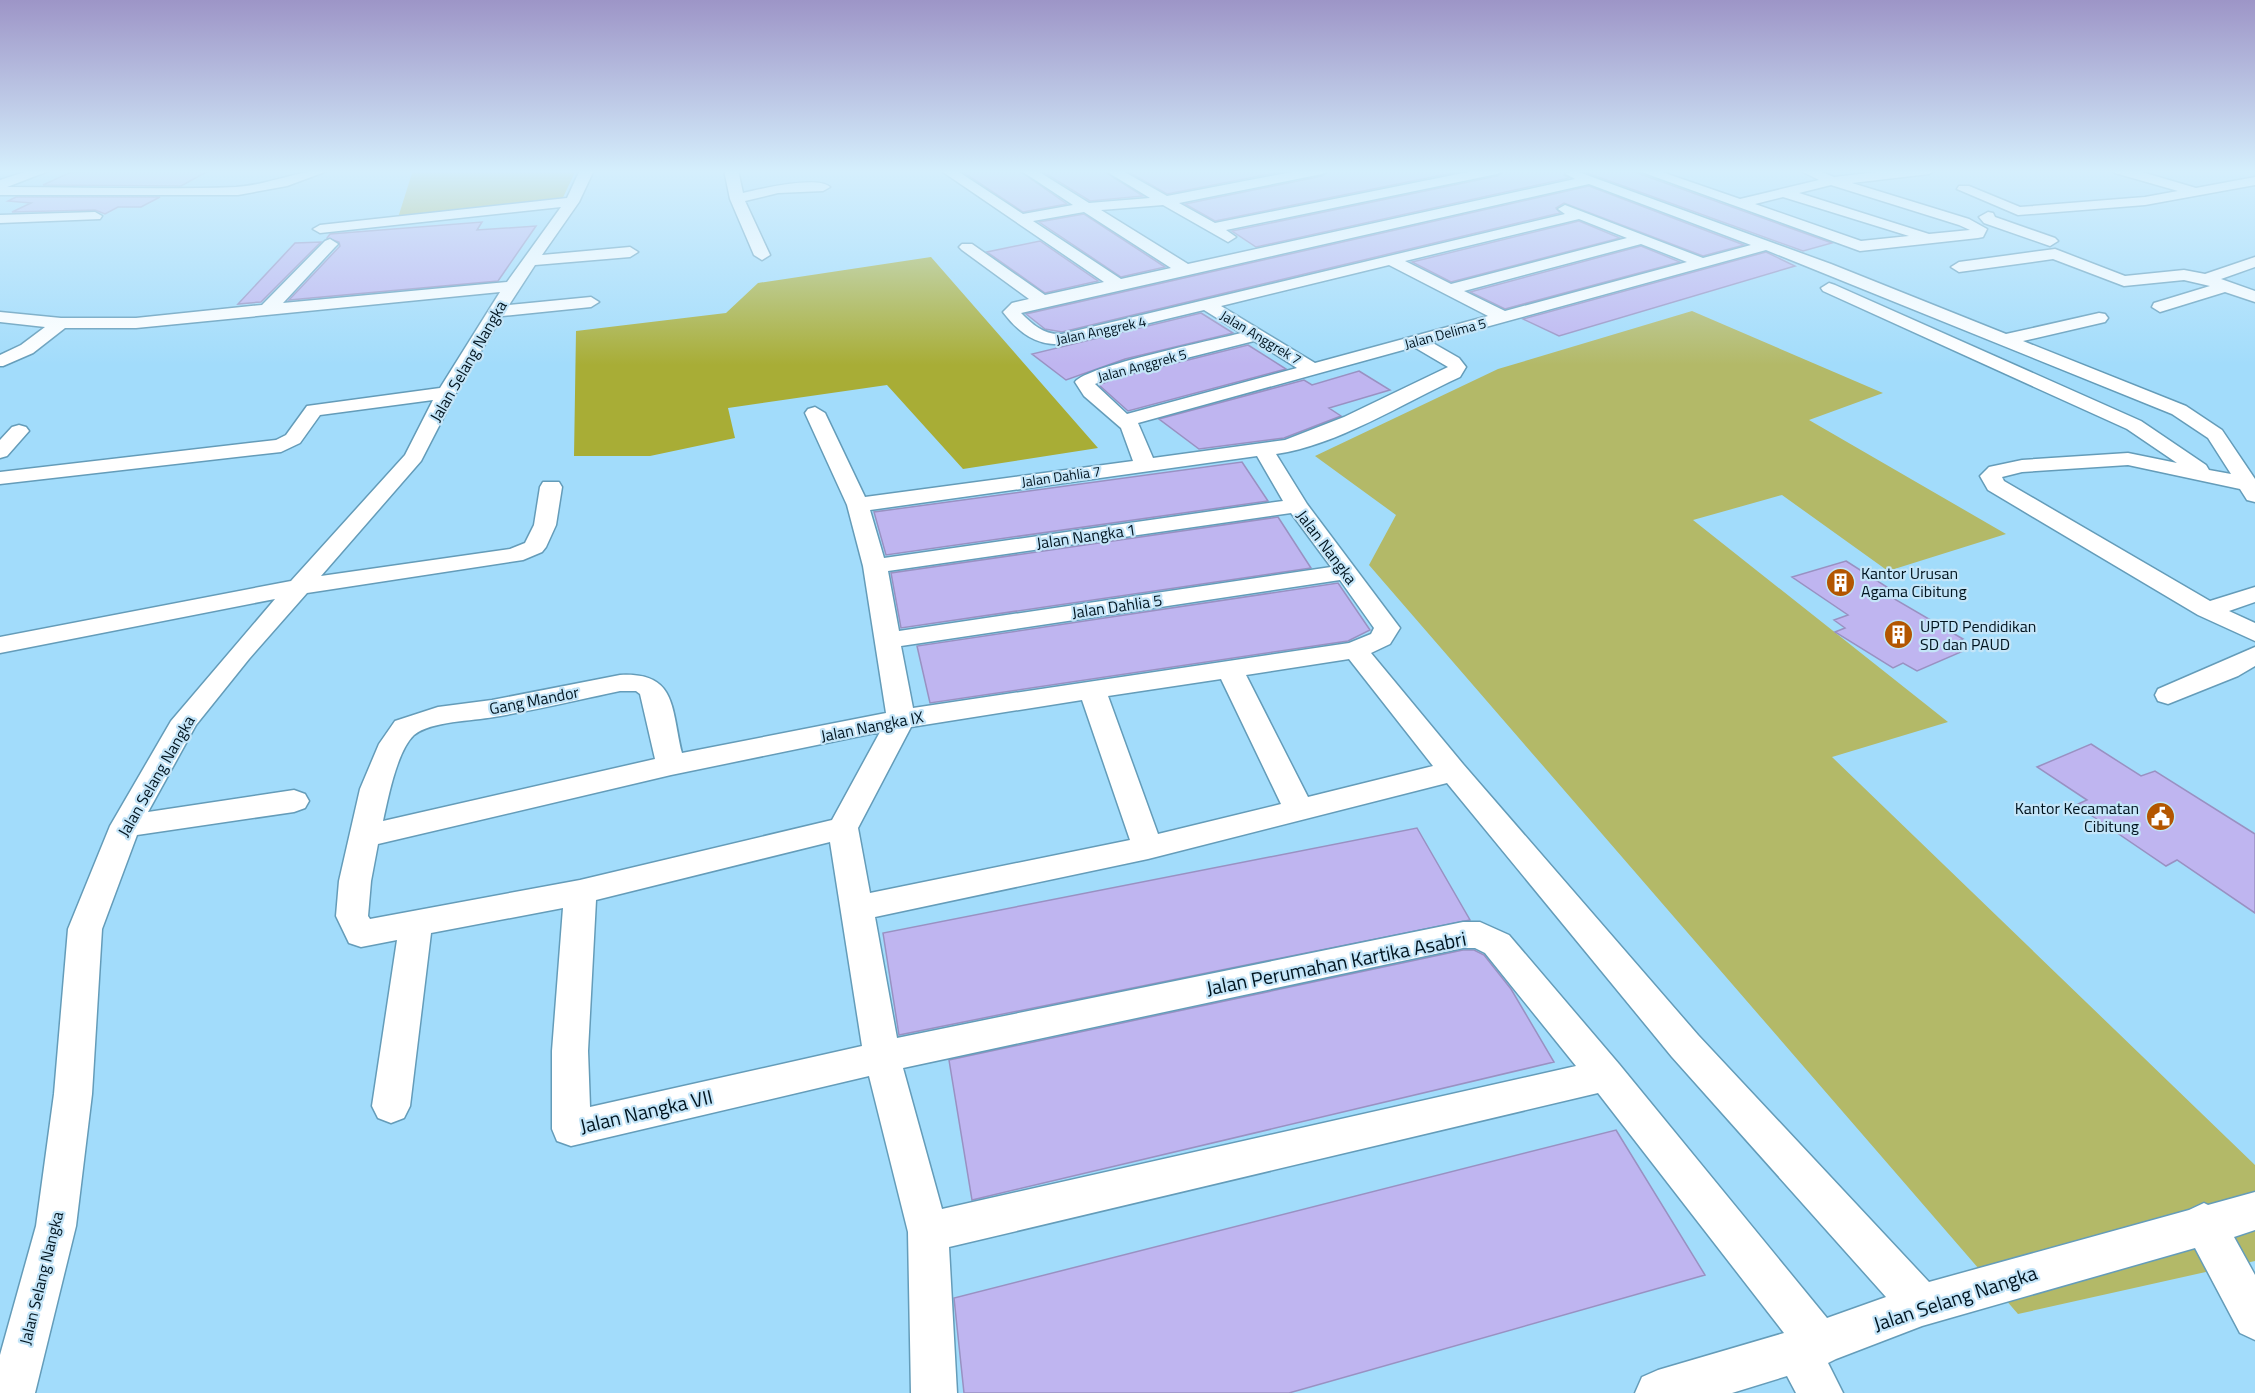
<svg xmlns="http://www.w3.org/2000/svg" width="2255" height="1393" viewBox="0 0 2255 1393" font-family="'Titillium Web',sans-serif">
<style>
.green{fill:#b3b968}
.forest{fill:#a8ad36}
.building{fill:#bfb5f0;stroke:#9991c2;stroke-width:1.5}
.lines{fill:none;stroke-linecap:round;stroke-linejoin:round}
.street-casing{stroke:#649cb9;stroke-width:3}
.street{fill:#fff;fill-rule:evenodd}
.labels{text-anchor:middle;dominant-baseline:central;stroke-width:4.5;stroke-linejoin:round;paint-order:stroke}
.far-street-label{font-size:14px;fill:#00141f;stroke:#c4e5f8}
.street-label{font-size:16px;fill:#00141f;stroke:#c4e5f8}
.poi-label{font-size:16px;fill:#00141f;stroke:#c4e5f8;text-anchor:start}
.near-street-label{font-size:20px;fill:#00141f;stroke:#c4e5f8}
</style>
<rect width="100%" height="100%" fill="#a2dcfb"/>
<path class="green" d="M413,170H576L558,208L397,221Z
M1692,311L1883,393L1809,420L2006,534L1888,571L1782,495L1693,520L1948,722L1832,757L2255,1165V1261L2018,1314L1369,565L1396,515L1315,456L1498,369Z"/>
<path class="forest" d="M931,257L1098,448L963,469L887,385L728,408L735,438L650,456H574L576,331L726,313L758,283Z"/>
<path class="building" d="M111,170H210L181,186L43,185L69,173Z
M960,170H1018L1067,204L1023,212Z
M1040,170H1102L1143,196L1090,201Z
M1125,170H1290L1167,194Z
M1331,170H1467L1215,221L1185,204L1322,176Z
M1506,170H1569L1564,175L1569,178L1256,247L1232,231L1497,176Z
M1579,170H1629L1832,243L1803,251Z
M1589,186L1744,245L1703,256L1564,203L1556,208L1560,213L1062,332L1045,329L1026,314Z
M16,197H160L141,207H118L105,214L95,210L12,212L31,203L8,201Z
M1084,214L1165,267L1121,277L1039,222Z
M1579,221L1620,238L1451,282L1412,262Z
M482,222L477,230L536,226L498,281L289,300L340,246L339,242L327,238L330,234Z
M1040,241L1098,281L1045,293L987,252Z
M321,242L261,302L238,304L295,243Z
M1641,246L1680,262L1505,309L1470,292Z
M1766,252L1795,266L1559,336L1523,319Z
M1201,313L1233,333L1125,359L1066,380L1032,354Z
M1248,345L1286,369L1128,411L1099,385L1116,378Z
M1359,371L1390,390L1329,408L1341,416L1284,438L1199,449L1159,419L1304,380L1312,385Z
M1242,462L1268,501L886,555L874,512Z
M1278,517L1311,568L901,628L891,573Z
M1846,561L1887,587L1879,590L1963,639L1949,645L1961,652L1917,671L1903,663L1893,668L1835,632L1845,628L1834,620L1848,615L1792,577Z
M1338,583L1370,630L1348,641L930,703L917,646Z
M2091,744L2141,776L2155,771L2255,834V913L2177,860L2166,866L2076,805L2087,800L2037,767Z
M1417,828L1470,920L899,1035L883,933Z
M1463,950H1474L1484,955L1511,989L1554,1062L972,1200L949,1060Z
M1616,1130L1705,1275L1289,1393H964L954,1298Z"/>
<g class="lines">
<defs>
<path id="street" d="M31,170H51L7,187C83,187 160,190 236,187C268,185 298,170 330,170L287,186L238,195H0V180Z
M580,170H594L579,202L542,255L630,247L638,252L630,257L535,265L509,305L591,297L599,302L591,307L502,316L456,393L421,461L321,576L510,549L525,543L534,525L540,487L543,482H559L562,487L556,525L546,547L542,552L523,560L307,593L249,659L196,725L148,812L294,790L305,794L309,801L305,808L294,812L137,835L102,929L92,1094L76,1226L35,1393H0V1355L36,1226L54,1094L68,929L110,826L171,721L275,599L0,653V637L291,581L405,455L433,400L320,415L300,443L281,452L0,484V472L276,440L286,435L307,406L440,388L500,292L136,328H65L33,353L3,366H0V355L21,345L45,327L0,322V312L61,318H136L262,305L325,241L330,239L338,244L335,247L283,303L507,282L561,207L320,233L313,229L320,225L567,198Z
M724,170H738L743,193C760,189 817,175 830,187L823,191L778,193L745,201L770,255L762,260L754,255L730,199Z
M940,170H956L1023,214L1073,205L1020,170H1036L1089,203L1150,198L1104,170H1121L1167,196L1302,170H1329L1322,174L1179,203L1215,223L1478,170H1504L1497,174L1226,230L1236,237L1228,242L1163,205L1101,210L1188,264L1575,179L1566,174L1573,170L1831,264L2006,334L2099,313L2105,314L2108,318L2105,322L2023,341L2186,406L2222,430L2255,479V502L2247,500L2240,489L2128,465L2022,472L2002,477L2004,481L2210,601L2255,587V602L2229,611L2255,623V641L2198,615L1988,490L1980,476L1989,467L2022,460L2128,453L2177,463L2127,429L1823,291L1821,288L1829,283L1835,285L2141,421L2206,465L2209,470L2231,474L2208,438L2172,414L1766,250L1431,342L1459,358L1466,367L1460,377C1403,403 1338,445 1276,454L1307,504L1400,628L1390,644L1371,653L1463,764L1698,1035L1929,1282L2189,1210L2204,1203L2208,1205L2255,1192V1230L2234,1237L2255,1275V1340L2240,1333L2195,1248L1922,1326L1836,1359L1828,1363L1843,1393H1796L1787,1376L1732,1393H1635L1642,1377L1658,1370L1784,1333L1598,1093L949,1247L957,1393H911L908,1232L869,1076L571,1146L557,1141L552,1129V1051L563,908L431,933L410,1106L404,1118L391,1123L378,1118L372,1106L397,940L361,947L349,943L336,916L339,881L360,789L379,744L395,721L438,707L492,700L620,675C677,672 671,708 682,753L886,713L863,566L847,505L805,413L808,409L815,407L825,413L865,497L1133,461L1121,428L1084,396L1075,382C1086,366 1215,340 1241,333L1204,310L1062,344C1036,346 1018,332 1003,312L1012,303L1029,299L962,250L959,247L962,244H972L1045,295L1104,282ZM1589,184L1751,245L1703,258L1565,205L1558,209L1565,214L1062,334C1044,335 1033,325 1021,313ZM1084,212L1171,268L1121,279L1033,221ZM1579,219L1627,238L1451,284L1405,261ZM1641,244L1687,262L1505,311L1464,291ZM1389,265L1488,316L1315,363L1221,306ZM1254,341L1297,368L1127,414L1095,384L1115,376ZM1414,347L1448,367L1344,417L1285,440L1153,458L1138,423ZM1257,456L1283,501L884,558L870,510ZM1291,513L1331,567L899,631L888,571ZM1340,580L1374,628L1371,634L1349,643L913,708L901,646ZM1349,659L1433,766L1308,797L1246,675ZM1221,679L1281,804L1158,834L1108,696ZM620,691H636L640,694L655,759L383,821C388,798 397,751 414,735C431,721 473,721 494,717C536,710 578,700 620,691ZM1082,700L1130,840L870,893L858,828L911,727ZM880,732L832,820L580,880L370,919L368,916L371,881L378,844L671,775ZM1447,783L1672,1057L1886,1297L1827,1318L1619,1064L1509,935L1480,922H1463L897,1038L875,917L1148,859ZM830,842L862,1046L590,1107L588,1051L596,900ZM1463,948H1475L1485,953L1576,1066L942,1209L903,1068Z
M1636,170H1656L1740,199L1819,180L1799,170H1817L1834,177L1894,170H1936L1929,174L1852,183L1969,219L1987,229L1983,237L1978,238L1860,251ZM1831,185L1959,225L1970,230L1929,234L1799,193ZM1783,197L1909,236L1861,241L1755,204Z
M2113,170H2135L2196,188L2255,177V185L2145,205L2018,215L1957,189L1959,186H1969L2020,207L2145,197L2178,191L2115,173Z
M95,212L102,216L100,219L0,223V215Z
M1988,212L1993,213L1995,217L2055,238L2058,241L2050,246L1984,223L1979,217Z
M2055,249L2125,276L2184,270L2205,274L2255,257V267L2221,279L2255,291V302L2225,292L2160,312L2152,307L2154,303L2210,286L2184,280L2124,286L2053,259L1959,272L1951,267L1959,262Z
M19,425L26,427L29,431L7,456L0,458V440L12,427Z
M2255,647V666L2238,676L2168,704L2158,701L2155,695L2158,689Z"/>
</defs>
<use href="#street" class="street-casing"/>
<use href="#street" class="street"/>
</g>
<linearGradient id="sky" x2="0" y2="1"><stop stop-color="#9d95c7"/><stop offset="0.47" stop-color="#d5effd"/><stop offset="1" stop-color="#d5effd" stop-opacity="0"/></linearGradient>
<rect width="2255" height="365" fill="url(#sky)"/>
<defs>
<symbol id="building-disc" viewBox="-11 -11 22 22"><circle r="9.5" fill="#b35600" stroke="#c4e5f8"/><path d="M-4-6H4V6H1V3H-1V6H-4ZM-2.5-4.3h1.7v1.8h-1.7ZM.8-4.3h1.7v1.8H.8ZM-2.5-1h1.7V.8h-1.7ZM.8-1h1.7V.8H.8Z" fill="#fff"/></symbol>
<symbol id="civic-disc" viewBox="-11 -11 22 22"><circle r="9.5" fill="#b35600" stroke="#c4e5f8"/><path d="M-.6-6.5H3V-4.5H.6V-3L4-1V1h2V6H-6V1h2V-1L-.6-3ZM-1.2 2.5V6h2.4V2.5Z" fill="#fff"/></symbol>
</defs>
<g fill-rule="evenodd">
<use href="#building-disc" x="1824" y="566" width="33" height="33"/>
<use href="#building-disc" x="1882" y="618" width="33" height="33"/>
<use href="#civic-disc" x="2144" y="800" width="33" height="33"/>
</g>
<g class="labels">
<g class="far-street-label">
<text transform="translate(1101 330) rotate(-12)">Jalan Anggrek 4</text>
<text transform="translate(1445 333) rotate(-15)">Jalan Delima 5</text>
<text transform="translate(1261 337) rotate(31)">Jalan Anggrek 7</text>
<text transform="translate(1142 365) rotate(-15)">Jalan Anggrek 5</text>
<text transform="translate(1061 476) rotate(-8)">Jalan Dahlia 7</text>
</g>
<g class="street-label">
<text transform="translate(468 361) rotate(-60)">Jalan Selang Nangka</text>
<text transform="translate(1086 536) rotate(-8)">Jalan Nangka 1</text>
<text transform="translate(1327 547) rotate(53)">Jalan Nangka</text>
<text transform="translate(1117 606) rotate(-8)">Jalan Dahlia 5</text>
<text transform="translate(534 700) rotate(-11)">Gang Mandor</text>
<text transform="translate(872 726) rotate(-11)">Jalan Nangka IX</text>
<text transform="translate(156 776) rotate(-60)">Jalan Selang Nangka</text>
<text transform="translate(41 1278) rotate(-76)">Jalan Selang Nangka</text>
</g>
<g class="poi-label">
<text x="1861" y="573">Kantor Urusan<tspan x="1861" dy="18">Agama Cibitung</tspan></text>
<text x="1920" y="626">UPTD Pendidikan<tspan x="1920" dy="18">SD dan PAUD</tspan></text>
<text x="2139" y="808" text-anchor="end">Kantor Kecamatan<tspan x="2139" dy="18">Cibitung</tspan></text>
</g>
<g class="near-street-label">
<text transform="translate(1336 963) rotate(-11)">Jalan Perumahan Kartika Asabri</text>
<text transform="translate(646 1111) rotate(-13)">Jalan Nangka VII</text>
<text transform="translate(1955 1298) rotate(-18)">Jalan Selang Nangka</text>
</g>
</g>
</svg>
